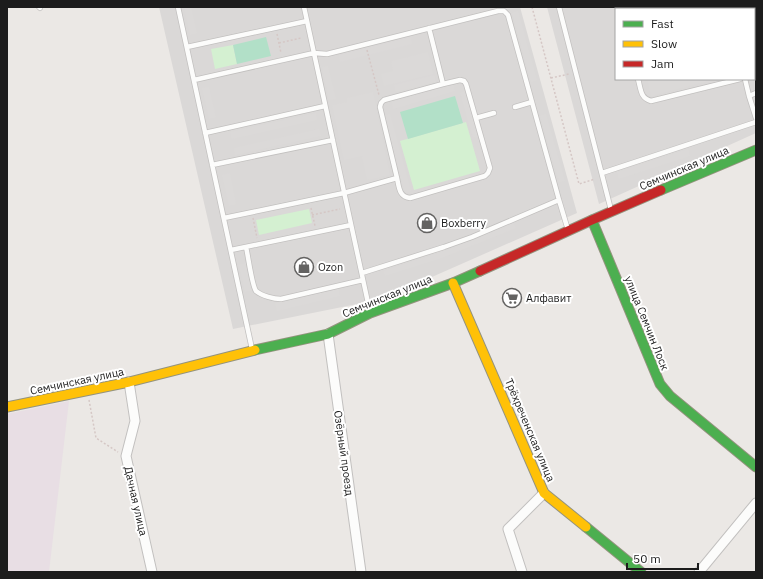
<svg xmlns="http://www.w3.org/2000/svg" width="763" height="579" viewBox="0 0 763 579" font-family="'IBM Plex Sans',sans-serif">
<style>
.residential{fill:#dad8d7;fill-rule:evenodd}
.industrial{fill:#e8dee4}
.park{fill:#d4f0d1}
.pitch{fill:#b2e0c8}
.parking{fill:#dbd9d8}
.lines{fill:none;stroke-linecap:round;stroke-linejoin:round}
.lane-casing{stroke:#c2c0bf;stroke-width:6}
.street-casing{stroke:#c2c0bf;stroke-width:11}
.fast-casing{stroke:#94937e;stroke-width:11}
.slow-casing{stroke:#94937e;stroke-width:11}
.jam-casing{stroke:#94937e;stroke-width:11}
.path{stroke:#d5c7c5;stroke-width:1.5;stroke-dasharray:2 2;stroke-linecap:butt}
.lane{stroke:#fcfcfb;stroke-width:4.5}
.street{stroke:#fcfcfb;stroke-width:9}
.fast{stroke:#4caf50;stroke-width:9}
.slow{stroke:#ffc107;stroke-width:9}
.jam{stroke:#c62828;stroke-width:9}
.labels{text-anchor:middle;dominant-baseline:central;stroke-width:4;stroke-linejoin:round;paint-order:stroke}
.street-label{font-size:11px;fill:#1c1c1c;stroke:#fff}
.poi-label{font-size:11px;fill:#1c1c1c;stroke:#fff;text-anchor:start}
</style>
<rect width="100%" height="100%" fill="#ebe8e5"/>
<path class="residential" d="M159,7H520L577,213L382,299L233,329Z
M547,7H756V133L599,204ZM616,9H754V79H616Z"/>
<path class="industrial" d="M69,401L49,572H7V414Z"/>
<path class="park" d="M233,45L237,64L215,69L211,49Z
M466,122L480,171L414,190L400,141Z
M309,209L312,223L259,235L256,220Z"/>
<path class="pitch" d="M266,37L271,56L237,64L233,45Z
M455,96L463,123L408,139L400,112Z"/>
<path class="parking" d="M184,7H191L197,33L190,35Z
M518,11L537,80L531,82L512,13Z
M411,37L412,44L340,62L339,55Z
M428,52L433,74L384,86L381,74L393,71L391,61Z
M328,66L336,99L329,100L322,67Z
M434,75L436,82L396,92L394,85Z
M647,79H716L651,96Z
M453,84L455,91L393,109L392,102Z
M209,87L216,117L209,119L202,88Z
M466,91L478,137L473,138L460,93Z
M373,92L390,175L367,180L362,156L344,160L332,105L347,102V98Z
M316,113L317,120L232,139L230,132Z
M390,114L411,191L405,193L384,116Z
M546,114L565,181L559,182L540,116Z
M319,129L321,136L235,155L234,148Z
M688,149L690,156L619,179L617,172Z
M230,173L236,204L229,206L222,175Z
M513,222L516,228L442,258L385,276L383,271L441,252Z
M246,263L252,290L245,292L239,265Z
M338,289L340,296L277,311L275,303Z"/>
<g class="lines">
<defs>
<path id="lane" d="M39,7L40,8
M178,7L252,349
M304,7L370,312
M559,7L611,210
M621,7V9
M723,7L724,9
M754,30H756
M187,47L307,21
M638,79C641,89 640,98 651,101L740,79
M745,79L749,96
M194,80L314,53L327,54L498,11H504L508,15L559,200
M756,93L749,96L756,118
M515,107L532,102
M476,118L494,113
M205,133L325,106
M212,165L333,140
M602,173L756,122
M397,178C399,187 399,197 410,198L485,176L488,173L490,168L466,84L464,81L460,80L443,84L429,28
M224,218L344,193L397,178L380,107L381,103L384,100L443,84
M246,247C248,255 252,286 256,291C262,296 274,299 281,299L363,280
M231,250L351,225
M362,273L444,247L472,237L559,200L568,230"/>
<path id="street" d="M328,334L361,572
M129,382L135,421L126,456L152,572
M522,572L508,529L544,493
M699,572L756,503"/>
<path id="fast" d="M661,190L756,150
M592,220L660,384L670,396L756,467
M255,350L328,334L370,313L453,283L480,271
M586,527L641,572"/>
<path id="slow" d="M453,283L544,493L586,527
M7,407L129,382L255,350"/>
<path id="jam" d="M480,271L592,220L661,190"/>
</defs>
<use href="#lane" class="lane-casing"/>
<use href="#street" class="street-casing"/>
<use href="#fast" class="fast-casing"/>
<use href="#slow" class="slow-casing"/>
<use href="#jam" class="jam-casing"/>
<path class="path" d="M532,7L579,184L595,179
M664,7V9
M277,34L281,53
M279,43L301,38
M367,50L379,95
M551,78L569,74
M311,208L315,226
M312,215L340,209
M253,218L257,238
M89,400L96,438L118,452"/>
<use href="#lane" class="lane"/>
<use href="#street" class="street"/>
<use href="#fast" class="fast"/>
<use href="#slow" class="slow"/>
<use href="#jam" class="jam"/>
</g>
<defs>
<symbol id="shop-ring" viewBox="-11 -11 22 22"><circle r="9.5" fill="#fff" stroke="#646362" stroke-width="1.5"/><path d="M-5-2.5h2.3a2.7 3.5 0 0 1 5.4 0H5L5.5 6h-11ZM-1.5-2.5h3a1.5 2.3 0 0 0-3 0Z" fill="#646362"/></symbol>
<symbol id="supermarket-ring" viewBox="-11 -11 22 22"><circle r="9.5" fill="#fff" stroke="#646362" stroke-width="1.5"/><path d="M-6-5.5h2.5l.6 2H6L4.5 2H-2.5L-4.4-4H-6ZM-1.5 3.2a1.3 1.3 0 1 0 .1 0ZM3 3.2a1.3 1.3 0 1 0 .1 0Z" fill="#646362"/></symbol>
</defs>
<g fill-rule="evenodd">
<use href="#shop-ring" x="416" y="212" width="22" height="22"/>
<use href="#shop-ring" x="293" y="256" width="22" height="22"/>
<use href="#supermarket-ring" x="501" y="287" width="22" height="22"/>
</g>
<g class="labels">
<g class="street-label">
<text transform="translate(684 168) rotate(-23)">Семчинская улица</text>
<text transform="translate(387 296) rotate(-22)">Семчинская улица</text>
<text transform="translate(647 323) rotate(68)">улица Семчин Лоск</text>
<text transform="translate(77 381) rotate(-12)">Семчинская улица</text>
<text transform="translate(530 430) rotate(67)">Трёхреченская улица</text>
<text transform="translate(344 453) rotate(82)">Озёрный проезд</text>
<text transform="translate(136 501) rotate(77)">Дачная улица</text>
</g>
<g class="poi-label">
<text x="441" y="223">Boxberry</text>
<text x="318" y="267">Ozon</text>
<text x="526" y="298">Алфавит</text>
</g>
</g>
<rect width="763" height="579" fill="none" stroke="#1c1c1c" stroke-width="16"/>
<rect x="615" y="8" width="140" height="72" fill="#ffffff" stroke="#a4a4a4"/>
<rect x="623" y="21" width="20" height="6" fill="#4caf50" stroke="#a4a4a4"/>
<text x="651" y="28" font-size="12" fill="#1c1c1c">Fast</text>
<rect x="623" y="41" width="20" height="6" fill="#ffc107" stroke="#a4a4a4"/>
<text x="651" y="48" font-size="12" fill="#1c1c1c">Slow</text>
<rect x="623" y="61" width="20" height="6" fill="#c62828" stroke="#a4a4a4"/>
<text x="651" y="68" font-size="12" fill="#1c1c1c">Jam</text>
<path d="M627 563v6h71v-6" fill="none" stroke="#1c1c1c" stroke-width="2"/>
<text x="633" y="563" font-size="12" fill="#1c1c1c" stroke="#ffffff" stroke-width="3" paint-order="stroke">50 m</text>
</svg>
